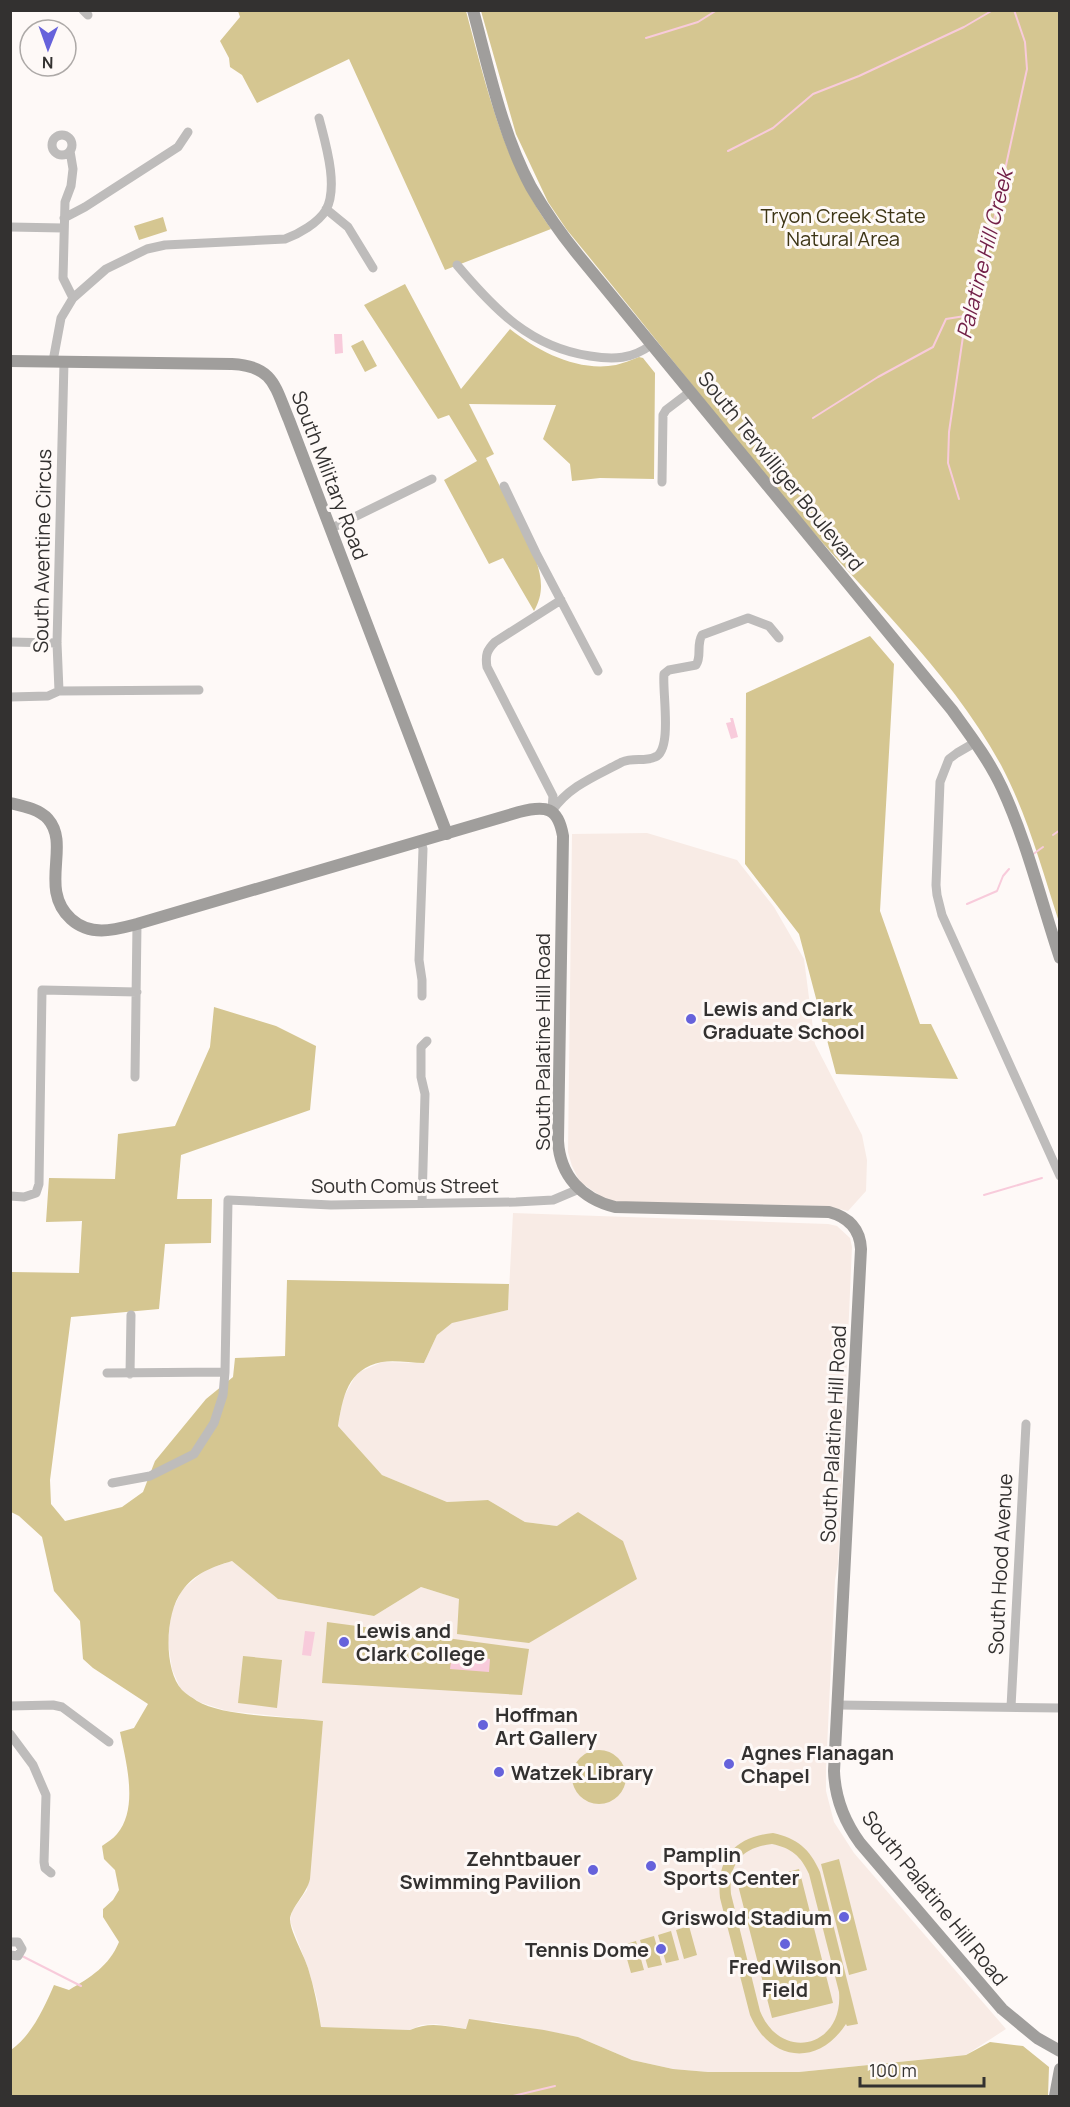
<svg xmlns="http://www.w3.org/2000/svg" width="1070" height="2107" viewBox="0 0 1070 2107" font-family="Manrope,sans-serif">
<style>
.built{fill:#f8ebe5}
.green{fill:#d5c691;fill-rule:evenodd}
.water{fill:#f8cbdb}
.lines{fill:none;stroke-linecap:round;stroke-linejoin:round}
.stream{stroke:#f8cbdb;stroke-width:2}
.street{stroke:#bebcbb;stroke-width:9}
.secondary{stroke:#a09e9c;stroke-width:12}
.poi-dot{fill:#6662db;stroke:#fef9f7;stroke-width:2}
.labels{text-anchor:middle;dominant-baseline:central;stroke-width:6;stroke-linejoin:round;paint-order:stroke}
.park-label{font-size:20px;fill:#3d3515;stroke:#fef9f7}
.street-label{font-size:20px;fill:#333130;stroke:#fef9f7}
.poi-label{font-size:20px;font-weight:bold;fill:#333130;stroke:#fef9f7;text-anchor:start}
.water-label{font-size:21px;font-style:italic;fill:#711e46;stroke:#fef9f7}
</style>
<rect width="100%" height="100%" fill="#fef9f7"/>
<path class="built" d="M647,833L737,860L774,907L804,959L815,1044L862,1135L867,1160L866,1191L848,1211L826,1206L619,1202L605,1199L580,1182L572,1166L568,1152L572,834Z
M513,1213L828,1224L837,1226L850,1238L852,1247L838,1564L835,1580L826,1769V1791L834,1822L854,1853L1006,2029L966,2055L799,2072H708L673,2069L632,2060L578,2037L492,2021L467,2029L436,2024L421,2025L410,2030L321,2027L317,1999L308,1968L290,1921L292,1911L307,1890L323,1721L227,1711L199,1702L181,1690L172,1669L168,1641L171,1613L182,1590L205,1570L232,1561L278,1599L374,1616L421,1587L459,1599L557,1526L525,1522L488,1500L447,1502L382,1475L338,1426L343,1398L357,1373L382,1362L424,1363L437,1335L452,1322L508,1310Z"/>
<path class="green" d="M238,11H466C487,89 503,162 551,229L445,270L349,59L257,103L242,75L230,67L229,58L220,41L240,17Z
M481,11H1059V922C1042,869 1027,814 1001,765C947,666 861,591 790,505C714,414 642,321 567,230L548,202L516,134Z
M163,217L167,231L139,240L134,226Z
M405,284L461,389L510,329C539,352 578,372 616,365C624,363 631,360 639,357L643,358L655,373L654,479L600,478L572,481L570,464L543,439L556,405L469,404L494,454L486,458L536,560C542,579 544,593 534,611L503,558L489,564L444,480L477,461L449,415L438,419L364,305Z
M363,340L377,366L365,372L351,346Z
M870,636L894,664L880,911L920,1024H931L958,1079L836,1074L799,934L745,864L746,693Z
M214,1007L276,1026L316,1046L310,1110L181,1155L177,1199H212L211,1243L165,1244L159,1309L71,1317L50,1480L51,1504L65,1521L122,1507L143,1492L155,1461L206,1399L233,1377L235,1358L285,1356L287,1280L509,1284L508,1310L452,1323L437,1335L424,1363C411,1363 395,1360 382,1362C347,1369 343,1397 338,1426L382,1475L447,1502L488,1500L525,1522L557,1526L578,1512L623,1541L637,1579L529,1643L457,1634L459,1599L421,1587L374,1616L278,1599L232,1561C212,1567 195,1573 182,1591C165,1613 163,1669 182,1690C186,1694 193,1698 197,1701C224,1717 290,1717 323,1721L310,1879C307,1894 290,1908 290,1920C291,1933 304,1955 308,1968C314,1987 318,2007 321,2027L410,2030C429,2021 446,2026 466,2029L469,2019L544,2030L578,2037L632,2060L673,2069L708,2072H799L938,2058L966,2055L990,2042L1023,2046L1049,2067L1048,2096H11V2050C32,2035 44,2008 54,1985L69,1990C91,1977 109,1966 119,1942L103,1917V1909L113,1900L119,1890L115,1870L104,1859L102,1846C107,1842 113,1839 117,1834C139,1808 126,1762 120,1732L134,1728L148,1704L93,1668L83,1659L80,1621L54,1591L42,1537L19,1516L11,1512V1272L79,1273L82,1221L46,1222L49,1178L115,1179L118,1134L175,1126L210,1047Z
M327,1622L529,1649L522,1695L322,1683Z
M243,1656L282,1660L277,1708L238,1703Z
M572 1777a27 27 0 1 1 54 0a27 27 0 1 1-54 0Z
M773,1833C797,1838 810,1849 820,1872L858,2024L847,2026L846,2024C818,2067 770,2062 750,2015L720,1898C716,1859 734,1837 773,1833ZM772,1844C791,1848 801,1856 809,1874L839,1992C844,2047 781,2063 760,2011L731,1894C728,1864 742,1847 772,1844Z
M839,1859L867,1970L849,1975L821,1864Z
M799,1869L833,2003L772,2018L738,1885Z
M689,1926L697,1955L684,1959L676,1930Z
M671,1931L679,1960L666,1963L658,1935Z
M654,1936L662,1965L648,1968L640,1940Z
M636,1941L644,1970L631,1973L623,1945Z"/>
<path class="water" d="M334,334H342L343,353L335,354Z
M730,718H733L738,737L731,739L726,723L731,722Z
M305,1631L315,1632L311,1656L302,1655Z
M452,1653L490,1659L489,1672L450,1669Z"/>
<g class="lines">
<path class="stream" d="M646,38L698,22L717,10
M728,151L773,128L813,94L859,76L964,27L993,10
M813,418L878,377L933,347L946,319L965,316
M959,499L948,463L949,432L966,316L984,266L1027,69L1025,42L1014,10
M1053,835L1060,830
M1032,855L1043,847
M967,904L997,891L1003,876L1009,869
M984,1195L1042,1178
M22,1956L81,1986
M513,2096L555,2086"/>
<path class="street" d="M83,10L88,15
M52 145a10 10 0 1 1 20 0a10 10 0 1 1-20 0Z
M70,151L73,169L71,186L65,202L63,278L73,298
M326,209L348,227L373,268
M64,218L85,207L178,147L188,132
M10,227L63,228
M457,265C495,310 530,347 590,356C614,360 632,359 651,345
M53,361L61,318L73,298L106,269L147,249L165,245L285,239C299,234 318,223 326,210C339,186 325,142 319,118
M662,482L663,415L666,410L691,391
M504,486L536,553L598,671
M330,529L432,479
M10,642L57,643
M59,691L57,643L64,362
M10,697L48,696L59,691L199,690
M976,742L957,753L949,759L940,782L936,885L937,895L942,915L1060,1176
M552,809L553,796L487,667C485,655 487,650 495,642L561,600
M552,811C569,786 596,776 622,762C633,757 645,762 655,757C673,750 662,691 664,674L669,670L696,665C702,656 696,645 702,635L748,618L769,626L779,638
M421,842L423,849L419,960L422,980V996
M135,1077L137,924
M10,1196L24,1197L36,1193L39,1184L42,990L137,992
M422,1203L425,1094L421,1077V1047L427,1041
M107,1373L225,1372
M130,1374L131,1315
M112,1483L150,1476L194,1454L214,1423L223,1395L225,1372L228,1200L331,1205L516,1202L553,1200L579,1189
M838,1705L1060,1708
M10,1706L53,1705L62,1707L109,1742
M1011,1707L1026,1424
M10,1734L33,1765L46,1795L44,1862L45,1868L51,1873
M10,1942H18L22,1949L18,1956L10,1955"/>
<path class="secondary" d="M473,10C489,70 502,133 531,187C545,211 561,234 579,256L952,710C970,735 989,760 1002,788C1027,842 1041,901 1060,958
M10,361L232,364C274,366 275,387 289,420L447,834
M10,803C23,806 39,809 48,819C71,845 38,889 71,919C91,937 114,930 137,924L519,812C546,805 558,807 563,836L558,1141C560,1176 582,1199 615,1207L829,1212C848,1217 860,1228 861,1249L834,1771C835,1798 844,1821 860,1843L1002,2009L1037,2038L1060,2051
M1055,2096L1060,2069"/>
</g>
<g class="poi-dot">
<circle cx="691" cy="1019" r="6"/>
<circle cx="344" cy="1642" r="6"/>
<circle cx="483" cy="1725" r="6"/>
<circle cx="729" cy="1764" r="6"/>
<circle cx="499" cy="1772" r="6"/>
<circle cx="651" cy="1866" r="6"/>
<circle cx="593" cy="1870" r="6"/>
<circle cx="844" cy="1917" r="6"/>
<circle cx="785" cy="1944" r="6"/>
<circle cx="661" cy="1949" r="6"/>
</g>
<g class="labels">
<g class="park-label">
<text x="843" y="215">Tryon Creek State<tspan x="843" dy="23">Natural Area</tspan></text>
</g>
<g class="street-label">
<text transform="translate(781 471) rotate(51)">South Terwilliger Boulevard</text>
<text transform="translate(330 475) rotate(69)">South Military Road</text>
<text transform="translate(42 551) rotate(-89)">South Aventine Circus</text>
<text transform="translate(542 1042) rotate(-90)">South Palatine Hill Road</text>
<text x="405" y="1185">South Comus Street</text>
<text transform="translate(833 1434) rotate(-87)">South Palatine Hill Road</text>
<text transform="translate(1000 1564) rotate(-87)">South Hood Avenue</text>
<text transform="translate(935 1898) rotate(51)">South Palatine Hill Road</text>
</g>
<g class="poi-label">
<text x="703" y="1008">Lewis and Clark<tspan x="703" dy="23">Graduate School</tspan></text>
<text x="356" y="1630">Lewis and<tspan x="356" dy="23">Clark College</tspan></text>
<text x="495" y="1714">Hoffman<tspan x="495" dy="23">Art Gallery</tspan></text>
<text x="741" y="1752">Agnes Flanagan<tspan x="741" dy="23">Chapel</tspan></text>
<text x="511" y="1772">Watzek Library</text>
<text x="663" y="1854">Pamplin<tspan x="663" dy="23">Sports Center</tspan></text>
<text x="581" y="1858" text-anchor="end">Zehntbauer<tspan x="581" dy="23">Swimming Pavilion</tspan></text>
<text x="832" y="1917" text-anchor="end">Griswold Stadium</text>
<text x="649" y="1949" text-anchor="end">Tennis Dome</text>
<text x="785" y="1966" text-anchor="middle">Fred Wilson<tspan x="785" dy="23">Field</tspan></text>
</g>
<g class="water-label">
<text transform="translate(984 254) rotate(-76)">Palatine Hill Creek</text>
</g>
</g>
<rect width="1070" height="2107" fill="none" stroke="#333130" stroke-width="24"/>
<g transform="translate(48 48) rotate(181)"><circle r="28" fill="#fef9f7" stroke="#ada9a7" stroke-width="1.5"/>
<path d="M0-4.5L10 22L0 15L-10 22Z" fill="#6662db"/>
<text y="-9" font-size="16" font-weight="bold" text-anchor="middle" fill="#333130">N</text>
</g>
<path d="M860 2077v9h124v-9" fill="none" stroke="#333130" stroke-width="3"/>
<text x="869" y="2077" font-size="18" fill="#333130" stroke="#fef9f7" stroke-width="4.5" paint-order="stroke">100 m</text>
</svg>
